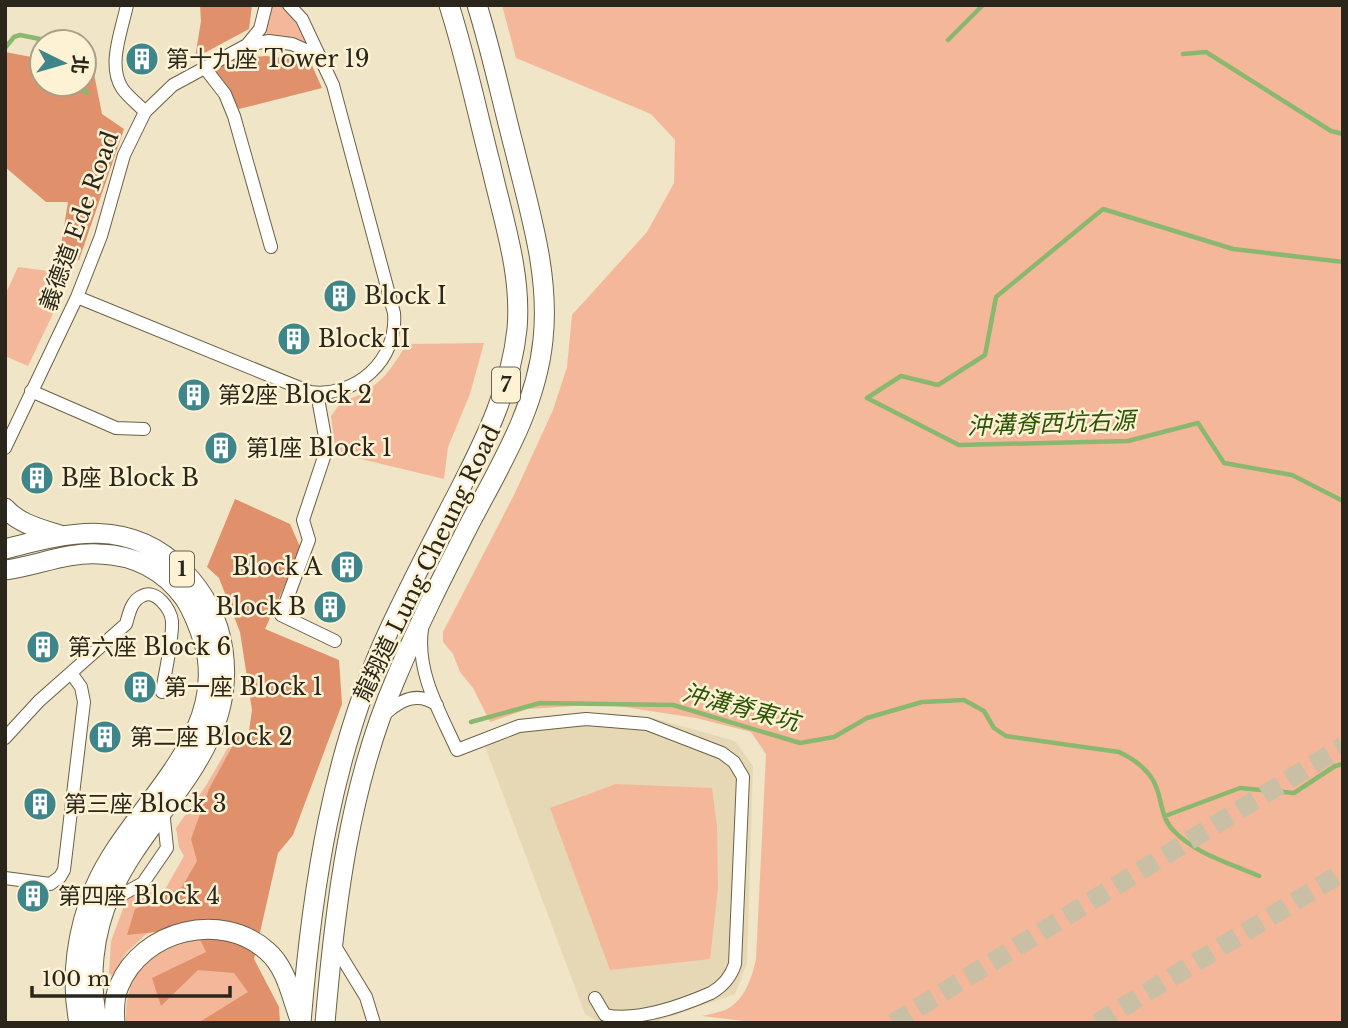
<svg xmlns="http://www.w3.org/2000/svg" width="1348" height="1028" viewBox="0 0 1348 1028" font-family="'Libre Baskerville','Noto Sans TC',serif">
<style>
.built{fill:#e6d8b4}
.green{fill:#f5b79a}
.forest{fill:#e0906a}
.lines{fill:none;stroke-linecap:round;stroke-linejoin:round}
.stream{stroke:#8ab86f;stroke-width:4.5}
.highway-tunnel{stroke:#c8bfa5;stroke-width:19;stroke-dasharray:19 10;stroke-linecap:butt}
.minor-casing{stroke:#696046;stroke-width:14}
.highway-casing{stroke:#696046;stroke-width:21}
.minor{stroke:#fff;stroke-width:12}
.highway{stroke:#fff;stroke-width:19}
.labels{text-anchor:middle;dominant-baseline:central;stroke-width:5;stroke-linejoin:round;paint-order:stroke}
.shield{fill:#fdf2d4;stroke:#696352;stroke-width:2}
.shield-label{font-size:21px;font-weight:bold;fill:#2a261b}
.poi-label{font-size:23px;fill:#2a261b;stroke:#fdf2d4;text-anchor:start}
.street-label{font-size:23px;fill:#2a261b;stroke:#fdf2d4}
.water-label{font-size:24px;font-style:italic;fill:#2b5404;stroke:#fdf2d4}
</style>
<rect width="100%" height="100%" fill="#f0e5c7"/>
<path class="built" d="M584,713L653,718L735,741L753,766L747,963L735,994L652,1023H600L585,1014L483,741L517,720Z"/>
<path class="green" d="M270,5H283L300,25L307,43L304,45L268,36L264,28Z
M502,5H1343V1023H761L702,1016C710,1014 722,1012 729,1008C746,997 752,977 756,959L766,754L751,732L696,718L605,704L528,709L490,722L473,688L460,672L453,654L443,642V632L514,495L553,410L567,367L572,315L647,232L674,183L675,140L651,114L516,58Z
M18,267L72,274L28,366L5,356V295Z
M484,343L470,394L448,447L444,479L336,453L331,416L342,401C374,393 391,372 406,344Z
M230,744L236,749L252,820L167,924L145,935L126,953L112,976L109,973L111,941L127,898L145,890L163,893L184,856L179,847L176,828L207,784Z
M616,784L712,788L717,826L718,888L710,959L610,970L550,808Z
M199,939L222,943L272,1023H126C124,970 152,950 199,939Z"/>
<path class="forest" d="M200,5H252L249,29L195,58L201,21Z
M5,52L42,59V84H84V67L93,69L102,114L124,129L79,260L58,264L68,202H46L5,167Z
M266,56L310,61L322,88L239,109L211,68L231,59Z
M235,499L290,524L301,549L265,629L339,660L342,704L293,835L278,853L254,959L279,1007L280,1023H198L248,992L234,973L198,970L161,1006L152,978L206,952L195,928L127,935L135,909L182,887L197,861L191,839L209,789L240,732L247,745L252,710L240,632L219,578L207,567Z"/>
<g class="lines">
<path class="stream" d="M948,40L983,5
M5,48L14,37L20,35L55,42
M1183,54L1206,52L1331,131L1343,134
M76,84L87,93
M867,398L901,376L938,385L985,355L996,297L1103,209L1233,249L1343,262
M867,398L959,445L1128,441L1198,423L1224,463L1292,475L1343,501
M471,722L540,703L673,705L800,743L834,737L867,718L922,702L964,700L984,711L994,728L1006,736L1119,752C1136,760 1151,771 1157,789C1162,803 1162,819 1173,830C1195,854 1230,863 1259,876
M1165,816L1240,788L1294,793L1335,766L1343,764"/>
<path class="highway-tunnel" d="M893,1023L1343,746
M1097,1023L1343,872"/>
<defs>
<path id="minor" d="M127,5C122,30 107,65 122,88C128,97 138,104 145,112
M247,45L260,29L266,5
M204,67L225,94L234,116L271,247
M77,297L310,392C356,398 398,360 394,313L333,85L302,19L289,5
M31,391L116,428L144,429
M317,393L327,448L303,520L309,540L281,615L335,641
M5,448L77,297L101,236L124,155L145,112L173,85L247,45L269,41L292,44L319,56
M422,629C416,673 440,712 457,750L519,726L586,719L647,724L722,753L734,762L743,777L735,964C731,977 723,986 711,993C681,1006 637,1022 605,1015L595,998
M385,714C400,700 418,691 437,705
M5,738L39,701L126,624C129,614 131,601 142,596C155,588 171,609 172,621C173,640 165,672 162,692
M5,878L50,884L60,877L64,870L84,702L81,687L71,673
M107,903L143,883L167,848L163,810
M333,943L366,997L374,1023"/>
<path id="highway" d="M5,508C19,524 41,529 60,535
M5,549C70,532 130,517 183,571C204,592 219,620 223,650C238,752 148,809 111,893C93,933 88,980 98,1023
M5,570C37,566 66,552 99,554C135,555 164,570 185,599C194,613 199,627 204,643C231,739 129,807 95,887C77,929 70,978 79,1023
M115,1023C114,1011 114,997 119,986C142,930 221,910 267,951C286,967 291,995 299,1017
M301,1023C312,888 332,752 390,628C412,581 436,535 460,489C486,438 511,387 517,329C522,274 503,219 491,166C477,112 466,58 449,5
M325,1023C335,906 349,786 396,678C418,625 444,574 470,523C501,464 536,408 543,340C550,275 530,213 515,151C502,102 492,53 477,5"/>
</defs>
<use href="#minor" class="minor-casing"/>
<use href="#highway" class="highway-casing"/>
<use href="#minor" class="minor"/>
<use href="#highway" class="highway"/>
</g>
<defs>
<symbol id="building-disc" viewBox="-11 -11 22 22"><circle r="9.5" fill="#3e868a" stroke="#fdf2d4"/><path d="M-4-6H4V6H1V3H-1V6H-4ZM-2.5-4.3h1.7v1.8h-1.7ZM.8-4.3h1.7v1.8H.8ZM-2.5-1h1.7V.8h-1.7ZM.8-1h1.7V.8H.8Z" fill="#fff"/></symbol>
</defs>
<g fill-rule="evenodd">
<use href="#building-disc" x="123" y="40" width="38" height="38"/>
<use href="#building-disc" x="321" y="277" width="38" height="38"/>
<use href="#building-disc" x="275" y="320" width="38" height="38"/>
<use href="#building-disc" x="175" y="376" width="38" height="38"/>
<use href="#building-disc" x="202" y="429" width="38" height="38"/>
<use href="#building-disc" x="18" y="459" width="38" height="38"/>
<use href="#building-disc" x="328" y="548" width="38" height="38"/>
<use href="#building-disc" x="311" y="588" width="38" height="38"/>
<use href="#building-disc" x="24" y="628" width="38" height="38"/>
<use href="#building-disc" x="121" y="668" width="38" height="38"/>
<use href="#building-disc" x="86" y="718" width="38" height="38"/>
<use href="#building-disc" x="21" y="785" width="38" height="38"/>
<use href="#building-disc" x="14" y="877" width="38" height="38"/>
</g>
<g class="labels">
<g class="shield">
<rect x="492" y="367.5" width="28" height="35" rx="5"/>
<rect x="170" y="551.5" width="24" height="35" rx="5"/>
</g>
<g class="shield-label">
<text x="506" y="385">7</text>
<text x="182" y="569">1</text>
</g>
<g class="poi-label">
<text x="166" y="59">第十九座 Tower 19</text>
<text x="364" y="296">Block I</text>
<text x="318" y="339">Block II</text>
<text x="218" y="395">第2座 Block 2</text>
<text x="246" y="448">第1座 Block 1</text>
<text x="61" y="478">B座 Block B</text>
<text x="322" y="567" text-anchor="end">Block A</text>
<text x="306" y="607" text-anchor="end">Block B</text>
<text x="68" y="647">第六座 Block 6</text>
<text x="164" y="687">第一座 Block 1</text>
<text x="130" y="737">第二座 Block 2</text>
<text x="64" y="804">第三座 Block 3</text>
<text x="58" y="896">第四座 Block 4</text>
</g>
<g class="street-label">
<text transform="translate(79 221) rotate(-70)">義德道 Ede Road</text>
<text transform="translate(427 563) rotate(-64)">龍翔道 Lung Cheung Road</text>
</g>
<g class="water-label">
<text transform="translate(1051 423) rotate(-2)">沖溝脊西坑右源</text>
<text transform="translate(741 707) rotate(15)">沖溝脊東坑</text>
</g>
</g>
<rect width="1348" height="1028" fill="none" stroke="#2a261b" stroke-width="14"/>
<g transform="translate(63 63) rotate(95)"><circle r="33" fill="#fdf2d4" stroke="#a9a08a" stroke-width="2"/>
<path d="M0-5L12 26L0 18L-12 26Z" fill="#3e868a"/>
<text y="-10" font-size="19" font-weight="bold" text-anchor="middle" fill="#2a261b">北</text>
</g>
<path d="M32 986v10h198v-10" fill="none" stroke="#2a261b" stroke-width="3.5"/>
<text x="42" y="986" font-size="21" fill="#2a261b" stroke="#fdf2d4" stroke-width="5" paint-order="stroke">100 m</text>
</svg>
